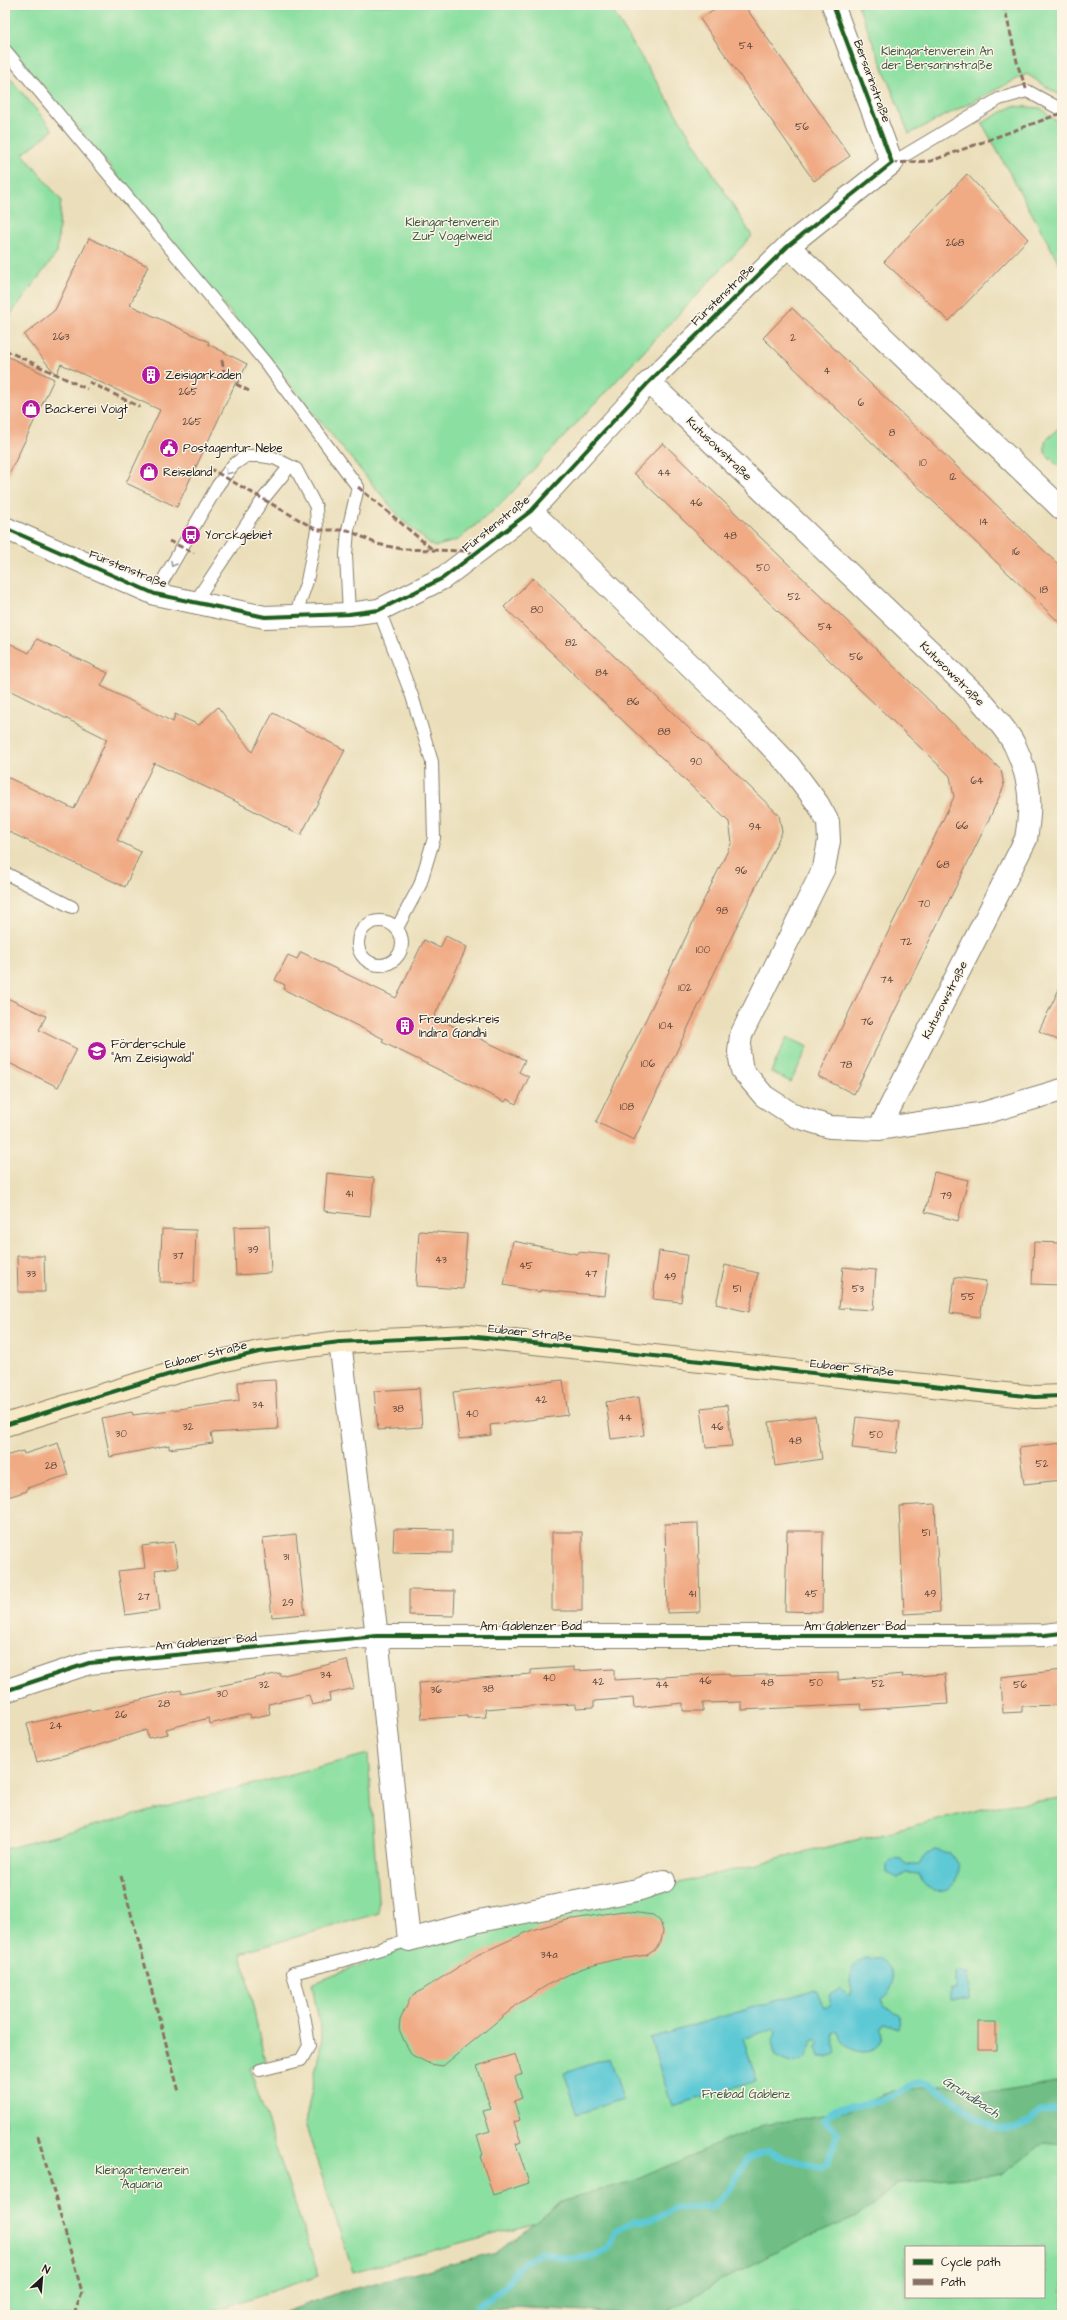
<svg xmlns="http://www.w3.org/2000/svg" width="1067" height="2320" viewBox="0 0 1067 2320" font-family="'Architects Daughter',sans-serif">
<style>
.green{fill:#8bdfa0;stroke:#547e5e;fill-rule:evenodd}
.forest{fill:#70be86;stroke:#466d51}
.water{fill:#5dc9d5;stroke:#3c7278}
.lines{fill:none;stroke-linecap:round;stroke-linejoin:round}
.stream{stroke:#5dc9d5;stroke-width:7}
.building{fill:#f0ab85}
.lane-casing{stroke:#847e6c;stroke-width:14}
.street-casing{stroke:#847e6c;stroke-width:24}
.secondary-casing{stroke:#847e6c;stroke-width:24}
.lane{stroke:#fff;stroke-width:12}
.street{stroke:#fff;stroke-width:22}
.secondary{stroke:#f8e8c3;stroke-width:22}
.quiet{stroke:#8d6e63;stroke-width:3;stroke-dasharray:6 3;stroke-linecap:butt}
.cycleway-casing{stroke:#fcf5e5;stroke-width:6}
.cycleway{stroke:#1b5e20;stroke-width:4}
.oneway{stroke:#999}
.labels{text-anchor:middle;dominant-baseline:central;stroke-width:3;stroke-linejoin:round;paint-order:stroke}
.number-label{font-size:10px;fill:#514036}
.park-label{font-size:12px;fill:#3d5644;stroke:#fcf5e5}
.street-label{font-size:12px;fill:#1c1c1c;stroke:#fcf5e5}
.poi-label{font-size:12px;fill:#1c1c1c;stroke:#fcf5e5;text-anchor:start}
.water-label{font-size:13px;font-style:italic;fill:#33595d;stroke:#fcf5e5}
</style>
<rect width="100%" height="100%" fill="#fcf5e5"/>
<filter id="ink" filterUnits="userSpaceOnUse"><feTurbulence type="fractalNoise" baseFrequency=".025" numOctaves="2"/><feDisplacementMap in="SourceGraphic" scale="8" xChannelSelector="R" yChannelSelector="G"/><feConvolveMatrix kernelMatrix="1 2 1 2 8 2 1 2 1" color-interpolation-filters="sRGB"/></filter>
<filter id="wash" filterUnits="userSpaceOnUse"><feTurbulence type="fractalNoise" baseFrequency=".012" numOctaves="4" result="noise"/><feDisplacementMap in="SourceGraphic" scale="16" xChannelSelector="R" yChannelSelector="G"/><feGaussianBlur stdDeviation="0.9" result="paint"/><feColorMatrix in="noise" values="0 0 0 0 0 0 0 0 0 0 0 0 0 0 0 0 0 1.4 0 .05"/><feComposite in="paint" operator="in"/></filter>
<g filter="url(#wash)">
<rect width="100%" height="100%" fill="#ebdfbb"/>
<path class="green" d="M5,5H609L752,236L502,503L458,540L434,547L402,520L5,40Z
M858,5H1062V97L1027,74L909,134Z
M5,72L53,130L23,154L61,200L57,253L8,318L5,315Z
M1013,106L1041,108L1062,126V268L982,123Z
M1062,426V470L1045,453V441Z
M787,1037L808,1047L791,1082L771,1072Z
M368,1754L379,1913L241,1953L265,2061L249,2067L319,2276L200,2315H5V1849Z
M1062,1798V2315H597L562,2216L353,2272L305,2124L322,2038L312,1984L408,1946L667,1886L991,1807ZM906,2247H1044V2297H906Z"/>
<path class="forest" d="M1062,2082V2144L1045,2142L1002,2175L898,2183L861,2215L806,2237L735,2273L661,2315L511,2307L447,2315H277L340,2292L496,2253L564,2200L633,2181L759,2126L850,2110L892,2091L948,2085L999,2092Z"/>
<path class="water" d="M934,1850L950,1853L958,1865C962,1893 928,1901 919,1874L906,1873L898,1878L887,1873V1863L893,1858L901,1859L906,1865H919L923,1858Z
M865,1958L879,1959C891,1966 898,1979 889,1992C886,1996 882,1997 881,2002L883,2006L901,2016L898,2028L885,2023L881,2028C888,2055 849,2063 838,2032H834L832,2036L836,2053L827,2058L819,2057L816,2048L819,2042L817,2040H813L805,2058L790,2063L776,2056L772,2042L776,2033L773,2028L743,2039L757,2081L672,2106L650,2038L816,1989L824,2007L831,2005L829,1995L841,1988L849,1996L852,1990C847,1976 851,1965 865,1958Z
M955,1971L969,1972V2000H950V1990H955Z
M610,2058L623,2099L578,2114L564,2073Z"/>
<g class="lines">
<path class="stream" d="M421,2315L435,2312L446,2315
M473,2315L480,2306L506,2285L516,2270L527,2260L541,2253L566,2259L590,2257L608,2248L615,2232L633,2221L650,2220L677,2208L712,2206L730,2189L748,2158L769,2151C782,2160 805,2163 821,2168L828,2163L838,2133L824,2120C828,2116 834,2111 839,2109C854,2103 874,2105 889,2098C902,2093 912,2078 928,2084C966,2099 997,2159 1039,2112L1055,2110L1062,2113"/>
</g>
<g id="blocks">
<path class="building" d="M720,5H744L850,156L814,181L700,19Z
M967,174L1028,239L949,321L884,262Z
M89,238L148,266L130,305L209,342L208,344L247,364L238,383L236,382L177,507L126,483L160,410L61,364L56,375L24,335L55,310Z
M792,308L1062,568V625L763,338Z
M5,355L54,379L5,483Z
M663,443L1001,770L1004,786L991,815L854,1094L818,1076L954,797L950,776L634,473Z
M533,578L779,815L782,832L634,1140L596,1122L732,842L729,822L504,607Z
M37,639L108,673L101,686L173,722L175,714L199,725L218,707L252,752L273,713L345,750L301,835L229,798L154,763L117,840L141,852L125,887L5,830V776L74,809L107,739L5,688V641L29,653Z
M446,936L467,947L434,1017L525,1060L519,1072L529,1077L516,1104L507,1099L505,1102L382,1042L384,1039L283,989L285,985L275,980L288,955L297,959L301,952L396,998L424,940L440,948Z
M1062,983V1042L1039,1031Z
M5,997L46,1016L39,1030L77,1049L58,1087L5,1061Z
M934,1172L968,1180L958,1221L925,1212Z
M327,1173L374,1178L370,1216L324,1211Z
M269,1226L271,1273L236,1275L234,1227Z
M162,1229L196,1230L194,1283L160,1282Z
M419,1231L467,1234L463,1289L416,1286Z
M513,1241L577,1254L578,1252L609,1255L605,1296L540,1290V1292L504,1285Z
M1034,1242L1062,1243V1285L1032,1284Z
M659,1251L687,1255L681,1302L653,1299Z
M17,1256H44L45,1292H18Z
M725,1265L758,1273L749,1312L716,1304Z
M843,1267L876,1270L873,1310L839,1308Z
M955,1277L986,1281L980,1317L950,1313Z
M275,1380L278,1429L211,1433L213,1443L169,1449V1445L110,1457L102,1418L132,1412L133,1415L239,1401L238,1382Z
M563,1380L568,1415L490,1425L491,1435L459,1439L453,1392Z
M419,1388L422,1427L378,1430L374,1391Z
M639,1397L644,1435L611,1439L606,1402Z
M727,1405L732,1446L706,1448L701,1408Z
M815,1416L822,1459L775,1466L769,1422Z
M856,1417L900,1422L896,1453L852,1448Z
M58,1443L68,1475L27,1488V1491L5,1498V1456L23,1451L24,1454Z
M1062,1443V1480L1024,1484L1019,1448Z
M935,1504L940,1612L904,1614L899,1506Z
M698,1523L700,1612L667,1613L665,1524Z
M394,1529L452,1530V1553L393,1552Z
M787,1531H823L822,1612L785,1611Z
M552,1532H582V1611H552Z
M296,1534L305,1614L272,1617L263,1538Z
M174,1542L178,1567L155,1570L160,1610L125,1615L118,1571L145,1568L142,1546Z
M409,1590L455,1591L454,1616L409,1615Z
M347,1660L354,1688L329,1694L330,1701L312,1705L309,1695L268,1704L270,1714L251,1718L250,1714L210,1724L209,1718L166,1729L168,1734L148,1738L146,1730L83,1750L37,1762L27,1724L90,1709L91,1712L181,1690L182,1694L280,1673V1676Z
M574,1667V1671L614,1669V1680L729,1673V1676L838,1673V1680L903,1674L902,1677L945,1674L948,1704L862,1710L861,1704L742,1710V1702L703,1703V1711H683V1703L634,1708L633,1698L594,1701V1707L576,1708V1704L510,1707L485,1709L486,1717L467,1718V1716L422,1719L419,1683L531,1674V1670Z
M1062,1670V1705L1022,1706V1712L1003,1713L1001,1677Z
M623,1911L653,1915L660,1921L663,1931L661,1941L656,1949L647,1955L613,1960L580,1969L549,1984L518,2004L443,2066L430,2064L412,2055L404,2041L399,2029L400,2020L411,1997L479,1954L532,1930L567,1920Z
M978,2022H996V2050H978Z
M515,2054L522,2074L515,2077L522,2098L514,2101L520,2120L514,2122L521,2142L516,2144L529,2183L493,2195L480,2156L483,2155L477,2135L490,2131L483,2111L491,2109L477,2066Z"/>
</g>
</g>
<g filter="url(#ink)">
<use href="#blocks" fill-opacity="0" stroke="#847e6c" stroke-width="1"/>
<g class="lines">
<defs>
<path id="lane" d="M5,50L265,362L358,487L348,530L346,555L349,614
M892,163L999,99L1027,91L1062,110
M155,594L218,485L233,465L246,456H261L274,458L296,469L316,507L317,530L307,581L295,616
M195,602L264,498L290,466
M379,610L412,696L432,762L434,838L420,885L397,928
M5,873L72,907
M358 943a22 22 0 1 1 44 0a22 22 0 1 1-44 0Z
M260,2070L301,2060L309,2046L305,2020L293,1973L345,1960L409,1940"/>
<path id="street" d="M788,246L1062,509
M649,382L978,697C989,711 1008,730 1015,746C1031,780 1032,804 1026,839L879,1129
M531,511L748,722L789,765L818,804L828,822L829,841L824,868L741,1035L739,1052L742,1070L764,1096L795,1116L830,1127L879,1129L984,1113L1062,1090
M5,528L155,594L265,617L349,614L379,610L443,578L531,511L649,382L788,246L892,163L833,5
M340,1342L377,1636L409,1940L479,1921L637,1890L664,1881
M5,1691L89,1663L377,1636H974L1045,1635L1062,1633"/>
<path id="secondary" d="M5,1425L177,1372L259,1352L340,1342L468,1336L1035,1397L1062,1396"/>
</defs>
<use href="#lane" class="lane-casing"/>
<use href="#street" class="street-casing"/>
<use href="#secondary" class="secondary-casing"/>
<use href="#lane" class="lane"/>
<use href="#street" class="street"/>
<use href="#secondary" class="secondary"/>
<path class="quiet" d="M1004,5L1018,66L1027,91
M892,163L931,161L1062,113
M5,350L87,389
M222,360L225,378
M89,382L140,407
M236,384L249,391
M209,468L317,530H348L377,544L402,549L464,551L475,554
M358,487L432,549
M169,541L194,553
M121,1876L179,2092
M38,2136L82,2292L74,2315"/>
<defs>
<path id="cycleway" d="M5,528L155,594L265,617L349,614L379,610L443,578L531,511L649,382L788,246L892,163L833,5
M5,1425L177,1372L259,1352L340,1342L468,1336L1035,1397L1062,1396
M5,1691L89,1663L377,1636H974L1045,1635L1062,1633"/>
</defs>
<use href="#cycleway" class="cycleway-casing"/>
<use href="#cycleway" class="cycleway"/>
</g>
<defs><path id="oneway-chevron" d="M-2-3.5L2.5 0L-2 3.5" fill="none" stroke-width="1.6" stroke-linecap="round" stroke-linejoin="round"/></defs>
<g class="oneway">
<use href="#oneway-chevron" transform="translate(228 472) rotate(127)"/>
<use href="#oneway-chevron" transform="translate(173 564) rotate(121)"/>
</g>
</g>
<defs>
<symbol id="building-disc" viewBox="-11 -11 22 22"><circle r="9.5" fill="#b5179e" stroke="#fcf5e5"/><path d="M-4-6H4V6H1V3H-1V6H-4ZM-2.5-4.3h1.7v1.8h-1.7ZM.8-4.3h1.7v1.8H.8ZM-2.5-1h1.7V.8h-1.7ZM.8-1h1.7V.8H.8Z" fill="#fff"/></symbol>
<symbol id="shop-disc" viewBox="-11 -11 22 22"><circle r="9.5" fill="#b5179e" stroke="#fcf5e5"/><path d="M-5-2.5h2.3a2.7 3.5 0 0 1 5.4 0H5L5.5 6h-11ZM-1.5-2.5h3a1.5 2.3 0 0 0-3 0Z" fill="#fff"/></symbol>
<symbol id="civic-disc" viewBox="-11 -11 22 22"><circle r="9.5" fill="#b5179e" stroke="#fcf5e5"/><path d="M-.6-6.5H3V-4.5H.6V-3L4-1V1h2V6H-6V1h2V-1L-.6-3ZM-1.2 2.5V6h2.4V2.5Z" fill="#fff"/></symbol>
<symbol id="bus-disc" viewBox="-11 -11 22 22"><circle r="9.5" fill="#b5179e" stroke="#fcf5e5"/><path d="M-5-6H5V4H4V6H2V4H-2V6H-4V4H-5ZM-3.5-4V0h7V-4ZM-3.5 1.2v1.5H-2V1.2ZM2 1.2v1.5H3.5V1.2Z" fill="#fff"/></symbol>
<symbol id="school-disc" viewBox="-11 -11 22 22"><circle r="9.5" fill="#b5179e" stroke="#fcf5e5"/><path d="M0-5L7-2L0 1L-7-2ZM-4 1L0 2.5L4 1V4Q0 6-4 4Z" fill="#fff"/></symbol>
</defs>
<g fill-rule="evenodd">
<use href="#building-disc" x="140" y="364" width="22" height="22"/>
<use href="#shop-disc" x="20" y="398" width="22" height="22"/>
<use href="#civic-disc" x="158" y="437" width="22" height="22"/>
<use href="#shop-disc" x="138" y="461" width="22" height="22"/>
<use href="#bus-disc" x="180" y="524" width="22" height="22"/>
<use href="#building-disc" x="394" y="1015" width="22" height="22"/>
<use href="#school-disc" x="86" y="1040" width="22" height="22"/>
</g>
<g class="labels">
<g class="number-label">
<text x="746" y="46">54</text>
<text x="802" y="127">56</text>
<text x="955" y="243">268</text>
<text x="61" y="337">263</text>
<text x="793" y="338">2</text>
<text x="827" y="371">4</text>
<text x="188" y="392">265</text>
<text x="861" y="403">6</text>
<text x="192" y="422">265</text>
<text x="892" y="433">8</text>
<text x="923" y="463">10</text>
<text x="664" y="473">44</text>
<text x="953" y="477">12</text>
<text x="696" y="503">46</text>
<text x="984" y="522">14</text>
<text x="730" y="536">48</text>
<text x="1016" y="552">16</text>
<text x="763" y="568">50</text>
<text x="1044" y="590">18</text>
<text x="794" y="597">52</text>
<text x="537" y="610">80</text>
<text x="825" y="627">54</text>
<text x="571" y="643">82</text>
<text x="856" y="657">56</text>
<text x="602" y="673">84</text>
<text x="633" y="702">86</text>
<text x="664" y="732">88</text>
<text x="696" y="762">90</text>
<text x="977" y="781">64</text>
<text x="962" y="826">66</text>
<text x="755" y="827">94</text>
<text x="943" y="865">68</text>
<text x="741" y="871">96</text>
<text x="924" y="904">70</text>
<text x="722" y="911">98</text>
<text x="906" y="942">72</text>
<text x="703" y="950">100</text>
<text x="887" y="980">74</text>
<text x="685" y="988">102</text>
<text x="867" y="1022">76</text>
<text x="666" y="1026">104</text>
<text x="648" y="1064">106</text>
<text x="846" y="1065">78</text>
<text x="627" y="1107">108</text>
<text x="349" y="1194">41</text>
<text x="946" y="1196">79</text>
<text x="253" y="1250">39</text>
<text x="178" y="1256">37</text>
<text x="441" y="1260">43</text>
<text x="526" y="1266">45</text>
<text x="31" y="1274">33</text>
<text x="591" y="1274">47</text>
<text x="670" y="1277">49</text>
<text x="737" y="1289">51</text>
<text x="858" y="1289">53</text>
<text x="968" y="1297">55</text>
<text x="541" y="1400">42</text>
<text x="258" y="1405">34</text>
<text x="398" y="1409">38</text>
<text x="472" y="1414">40</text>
<text x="625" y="1418">44</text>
<text x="188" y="1427">32</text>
<text x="717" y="1427">46</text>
<text x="121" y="1434">30</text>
<text x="876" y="1435">50</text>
<text x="795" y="1441">48</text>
<text x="1042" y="1464">52</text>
<text x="51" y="1466">28</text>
<text x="926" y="1533">51</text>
<text x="286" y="1557">31</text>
<text x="692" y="1594">41</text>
<text x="811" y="1594">45</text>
<text x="930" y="1594">49</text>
<text x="144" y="1597">27</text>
<text x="288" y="1603">29</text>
<text x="326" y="1675">34</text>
<text x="549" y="1678">40</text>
<text x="705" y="1681">46</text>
<text x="598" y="1682">42</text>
<text x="767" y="1683">48</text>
<text x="816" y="1683">50</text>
<text x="878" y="1684">52</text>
<text x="264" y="1685">32</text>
<text x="662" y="1685">44</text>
<text x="1020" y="1685">56</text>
<text x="488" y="1689">38</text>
<text x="436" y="1690">36</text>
<text x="222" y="1694">30</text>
<text x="164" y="1704">28</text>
<text x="121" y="1715">26</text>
<text x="56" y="1726">24</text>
<text x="549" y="1955">34a</text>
</g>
<g class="park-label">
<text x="937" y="51">Kleingartenverein An<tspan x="937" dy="14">der Bersarinstraße</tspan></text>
<text x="452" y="222">Kleingartenverein<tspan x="452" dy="14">Zur Vogelweid</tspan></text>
<text x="746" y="2094">Freibad Gablenz</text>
<text x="142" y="2170">Kleingartenverein<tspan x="142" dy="14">Aquaria</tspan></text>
</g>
<g class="street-label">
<text transform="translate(872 81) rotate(70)">Bersarinstraße</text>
<text transform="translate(723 295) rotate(-44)">Fürstenstraße</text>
<text transform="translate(719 449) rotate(44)">Kutusowstraße</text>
<text transform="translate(496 524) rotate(-39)">Fürstenstraße</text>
<text transform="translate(128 569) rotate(22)">Fürstenstraße</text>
<text transform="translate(952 674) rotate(45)">Kutusowstraße</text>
<text transform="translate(945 1000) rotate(-63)">Kutusowstraße</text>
<text transform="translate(530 1333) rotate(6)">Eubaer Straße</text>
<text transform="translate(206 1355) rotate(-14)">Eubaer Straße</text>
<text transform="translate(852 1368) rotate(6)">Eubaer Straße</text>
<text x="531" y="1626">Am Gablenzer Bad</text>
<text x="855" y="1626">Am Gablenzer Bad</text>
<text transform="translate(206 1642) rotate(-5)">Am Gablenzer Bad</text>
</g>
<g class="poi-label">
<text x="165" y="375">Zeisigarkaden</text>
<text x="45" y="409">Backerei Voigt</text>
<text x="183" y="448">Postagentur Nebe</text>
<text x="163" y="472">Reiseland</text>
<text x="205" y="535">Yorckgebiet</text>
<text x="419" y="1019">Freundeskreis<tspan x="419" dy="14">Indira Gandhi</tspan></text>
<text x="111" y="1044">Förderschule<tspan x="111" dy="14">"Am Zeisigwald"</tspan></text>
</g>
<g class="water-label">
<text transform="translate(971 2097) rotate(33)">Grundbach</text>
</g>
</g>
<rect width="1067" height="2320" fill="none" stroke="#fcf5e5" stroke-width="20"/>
<rect x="905" y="2246" width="140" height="52" fill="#fcf5e5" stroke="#a29e95"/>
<rect x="913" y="2259" width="20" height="6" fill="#1b5e20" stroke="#a29e95"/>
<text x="941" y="2266" font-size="12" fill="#1c1c1c">Cycle path</text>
<rect x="913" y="2279" width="20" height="6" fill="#8d6e63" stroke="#a29e95"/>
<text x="941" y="2286" font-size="12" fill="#1c1c1c">Path</text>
<g transform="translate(42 2278) rotate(26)" stroke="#fcf5e5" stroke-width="3" paint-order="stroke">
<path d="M0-3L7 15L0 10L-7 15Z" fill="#1c1c1c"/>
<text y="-6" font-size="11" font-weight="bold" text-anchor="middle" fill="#1c1c1c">N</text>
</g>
</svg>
